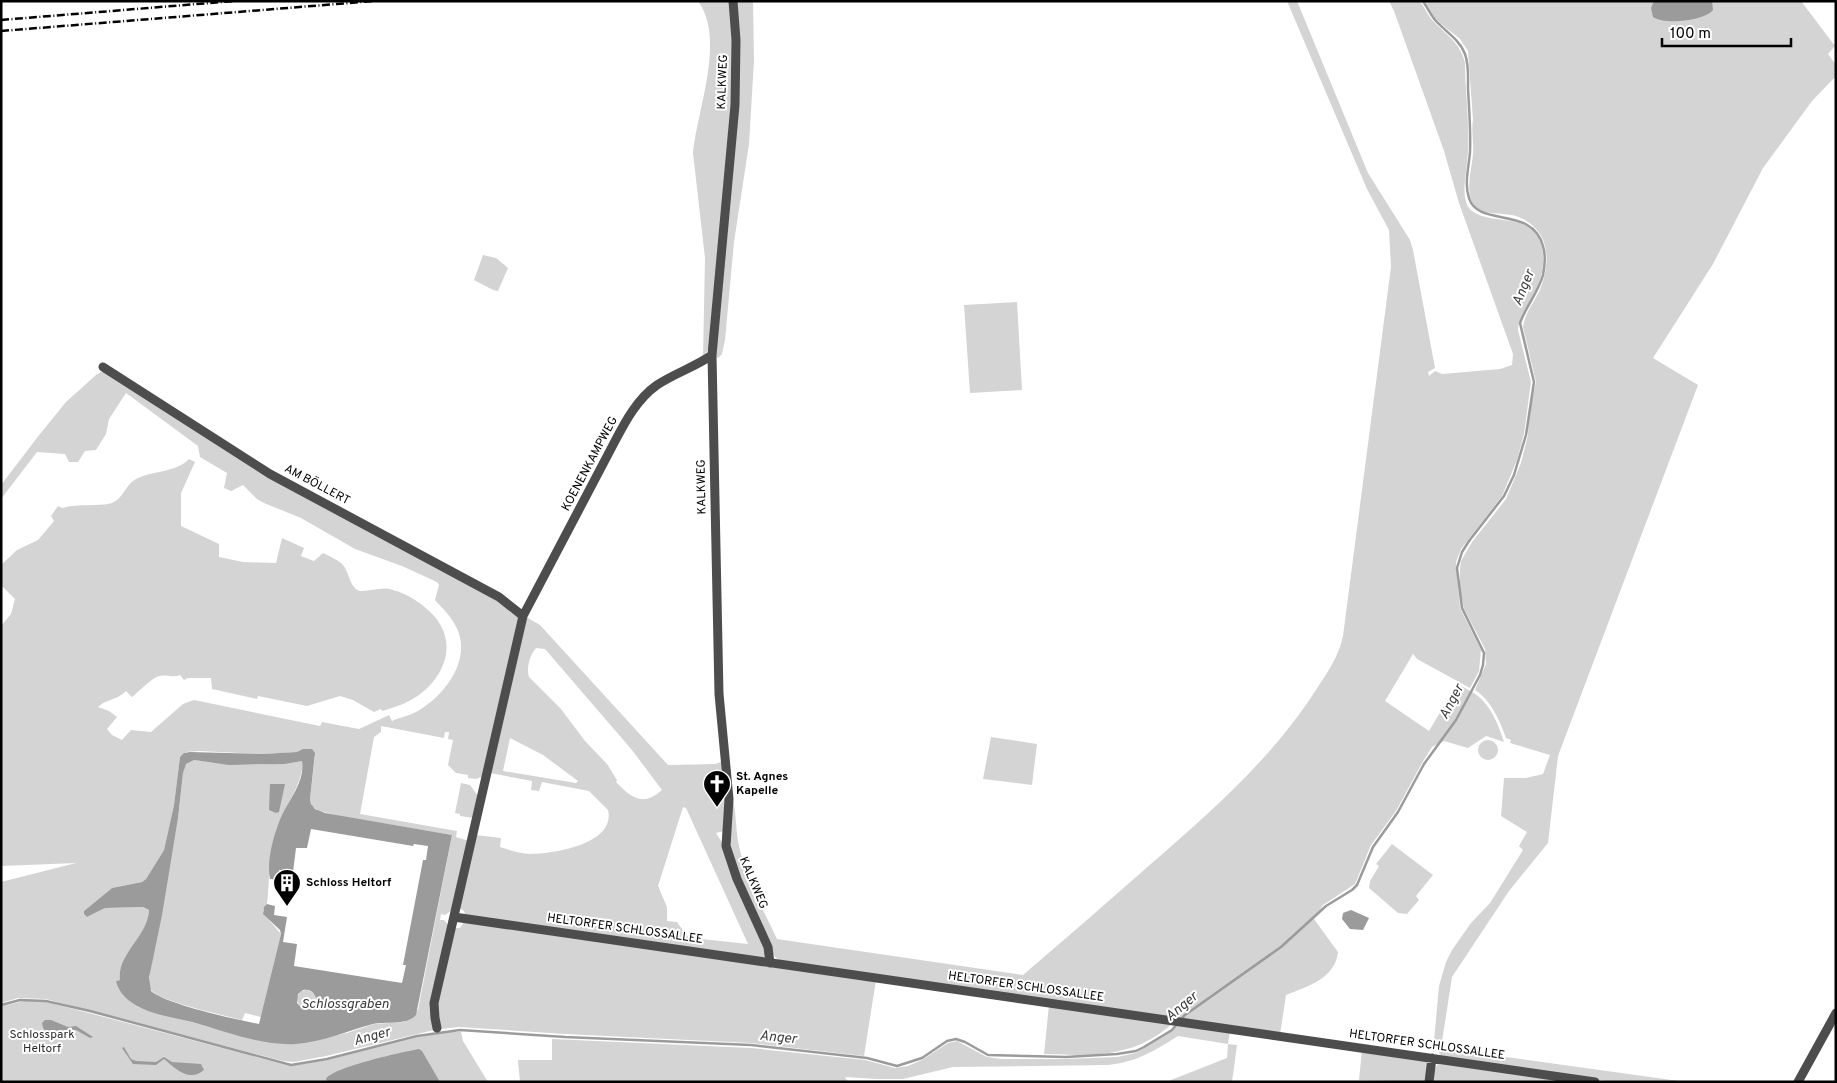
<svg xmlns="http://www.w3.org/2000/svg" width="1837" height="1083" viewBox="0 0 1837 1083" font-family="Overpass,sans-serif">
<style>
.green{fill:#d4d4d4;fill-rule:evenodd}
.water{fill:#9b9b9b;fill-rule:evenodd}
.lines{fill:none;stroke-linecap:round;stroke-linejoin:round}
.stream{stroke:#9b9b9b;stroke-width:2.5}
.minor{stroke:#4d4d4d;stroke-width:9}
.rail{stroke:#000;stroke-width:2.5;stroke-dasharray:8 2.5 1 2.5;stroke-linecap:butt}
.labels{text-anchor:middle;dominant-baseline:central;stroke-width:4;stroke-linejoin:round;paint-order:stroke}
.street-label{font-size:12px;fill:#000;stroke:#fff}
.poi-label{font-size:12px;font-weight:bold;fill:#000;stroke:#fff;text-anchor:start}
.park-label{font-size:12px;fill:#2b2b2b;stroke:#fff}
.water-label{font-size:14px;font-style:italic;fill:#3c3c3c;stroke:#fff}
</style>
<rect width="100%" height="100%" fill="#fff"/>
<path class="green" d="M698,1H732L734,70L710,346L703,358L705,258L693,153C697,110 726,39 698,1Z
M735,1H753L754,61L749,144L734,242L725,340L722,354L718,358L715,356L737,108Z
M1287,1H1297L1368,173L1410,240L1413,250L1435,368L1428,372L1429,376L1435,371L1442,374L1500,369L1512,365L1513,354L1459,203L1444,151L1394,11L1389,1H1420C1425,8 1428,16 1434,22C1447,35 1461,44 1465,63C1465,96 1471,130 1467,162C1466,175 1461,197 1469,208C1486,228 1534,209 1542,247C1545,261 1542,279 1535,292C1529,305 1519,315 1518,330L1531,382L1524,434L1517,460L1502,496L1461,549L1456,562L1460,608L1481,650L1479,671L1470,688L1417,659L1413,654L1385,701L1429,731L1457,684C1464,688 1472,691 1478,696C1491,706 1499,726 1504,742L1486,736L1468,748L1444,741L1432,747L1422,763L1396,811L1371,845L1355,884L1323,905L1314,919L1338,952C1335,979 1308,986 1286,995L1280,1035L782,962L775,957L771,951L729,851L731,793C737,810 735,828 739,846C746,879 763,909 777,939L1023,975C1066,938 1109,901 1152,863C1212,811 1273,757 1316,690C1327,673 1339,656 1343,636L1391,267L1389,230L1367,189Z
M1425,1H1801L1835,46L1828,54L1836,65V76L1812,101L1763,168L1713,264L1653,358L1698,385L1558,756L1548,843L1509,891L1452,977L1441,1048L1686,1082H1612L1442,1057L1439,1053L1440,1049L1433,1052L1439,986L1446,962L1452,950L1471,923L1490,903L1523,850L1519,846L1527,832L1501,816L1504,778H1526L1543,774L1550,755L1510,743L1511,740L1506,738C1500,721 1491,700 1475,690L1486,664L1485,649L1464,609L1460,590V568L1461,561L1472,542L1506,499L1521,463L1528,435L1529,414L1536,382L1523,327C1525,313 1533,304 1539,292C1544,280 1548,265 1546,251C1544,233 1530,219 1512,215C1501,213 1484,215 1475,206C1464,194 1472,168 1473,154C1474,142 1471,131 1473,120L1468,51L1460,39L1435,19Z
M483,255L496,258L508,268L498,291L493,290L474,280Z
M1017,302L1022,390L970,393L964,305Z
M107,371L250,463L499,599L519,618L484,776L476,779L468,778V775L456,773L448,765L453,740L448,739L449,732H445L444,738L381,726V732L374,737L360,814L457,831L456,837L469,841L452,910L445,915L441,914L440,920H444L449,926L434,1030L326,1056L294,1062L283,1061L46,999L18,998L1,1003V882L76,863L1,866V626L11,614L15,599L1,585V565L17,550L38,540L54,521L51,516L58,506L62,508C78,503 99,507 112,503C123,499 125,485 136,479C153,470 176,473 189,459L195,462L181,493V526L219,544V557L243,562L276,563L282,538L304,548L301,556L314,561L323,553C329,556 336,559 341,563C350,571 348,585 359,591C371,592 381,586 393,590C409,594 424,605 435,617C460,647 441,683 411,700C402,705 392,708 382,711L381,709L374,712L353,700L340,696L307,706L258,696L257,699L212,689L211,678H188L184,680L180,675C173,678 167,674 159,676C150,679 140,691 132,697L126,691C114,702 108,698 98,707L109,711L117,717L107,729L112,735L122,740L131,730L151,732L183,704L194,700L320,726L322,722L359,729L389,715L392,721C401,717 413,715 421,709C445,694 470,661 458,631C453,618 443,609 435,600L439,585L437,582L402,566L355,549L301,518L264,503L257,499L243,485L231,491L224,488L227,473L200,457L198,446L126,393L109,419L106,434L96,450L85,451L78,462H69L65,454L37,452L1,499V485L40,434L66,402L96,375L101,372ZM199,751L263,754L299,752L315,756L310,799L312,806L319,811L340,816L452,835L418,1010L404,1022L374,1024L347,1033L310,1041L285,1044L246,1037L147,1010L138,1007L123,995L116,981L120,980L124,959L142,933L148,920L149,910L143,907L105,908L87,917L84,914V911L112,888L142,882L146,879L164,850L174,805L180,757L186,752Z
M526,617L540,625L668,765L715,764L724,761L728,798L724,831L716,833L723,844L766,953L765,957L761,959L466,917L464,911L459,908L476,835L501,838L500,847C510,850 520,854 530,854C554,854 616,844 608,810L589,791L542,782L539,791L531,790L532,781L490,773ZM536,648L545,649L632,750L662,790C643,807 631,798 616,782L617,780L607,764L585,741L561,709L529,677C526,668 530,655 536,648ZM510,738L543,755L578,781L576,783L503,771ZM683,807L686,808L748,944L692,938L687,936L677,922L667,921V907L658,886Z
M991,737L1037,744L1032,785L983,779Z
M1478 750a10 10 0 1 1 20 0a10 10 0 1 1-20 0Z
M194,760L225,764L254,765L288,763L301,760L303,762C301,788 284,807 276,831C268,855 270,880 267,904L263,910V913L281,934L261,1017L245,1013L242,1020C226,1016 158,1001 151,990C147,984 150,977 150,971L178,818L183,773L185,765L189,762Z
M461,783L470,785L478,796L474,818L460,816V814L455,813Z
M1392,844L1433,875L1416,896L1419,900L1407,914L1398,913L1369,888L1370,881L1379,866L1376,864Z
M464,922L876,980L864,1056L751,1043L565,1034L459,1027L441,1029L436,1010L454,928H460Z
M297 999a9 9 0 1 1 18 0a9 9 0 1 1-18 0Z
M30,1000L46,1002L89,1013L290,1066L328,1060L418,1037L448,1032H461L463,1041L488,1082H1V1006Z
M1049,1005L1173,1023C1135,1058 1092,1056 1044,1054Z
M1178,1024L1230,1031L1228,1044L1237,1045L1232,1082H1166L1227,1058L1228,1044L1178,1036C1154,1051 1137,1062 1108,1065L953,1067L903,1079H877L845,1077L848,1082H520L518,1060H552V1039L751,1048L865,1060L895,1068L908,1066L922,1060L948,1043L957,1041L987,1057L1001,1059H1065L1117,1057L1136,1053L1173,1030Z
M1362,1050L1424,1059L1428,1063V1082L1359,1080Z
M1439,1063L1580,1082H1431L1433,1071Z"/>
<path class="water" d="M1654,1H1712L1713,10C1704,21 1664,25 1653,17L1651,8Z
M303,749H312L315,753L310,799L311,804L315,809L325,813L452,835L416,1015C406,1026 386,1021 373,1024C347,1031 322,1042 296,1044C261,1046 225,1031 192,1022C175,1018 156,1015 141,1008C129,1002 119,994 116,981L120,980C117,953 148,937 149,910L143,907L105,908L87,917L84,914V911L112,888L142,882L146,879L164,850L174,805L180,757L184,753L190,752L263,754L297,752ZM194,760L229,765L284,764L302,761C305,779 292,796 284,811C275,828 266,861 270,879L278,880L279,870L293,872L296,848H307L311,829L413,846L414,844L428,846L426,860H423L403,965H406L402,983L294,966L297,944L283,942L287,917L274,915L275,906L267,904L264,907L263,914L280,930L281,934L259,1024C238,1020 165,1004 151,991L149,978L162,915L178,818L183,773L186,764ZM303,990C310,989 314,992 316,999L311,1007L302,1008L297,1003L298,994Z
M270,784H285L279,812L276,813L269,810Z
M1351,910L1369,918L1363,930L1350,929L1342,919L1343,913Z
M45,1020H51L68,1027L76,1026L93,1037L90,1038L76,1030C59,1034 58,1045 43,1028L42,1023Z
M124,1047L131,1059L136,1061L156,1062L164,1057L172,1062L201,1064L204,1070C189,1083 175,1068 164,1059L156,1065L133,1064L122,1048Z
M419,1049L422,1051L440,1082H327L326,1079C333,1067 403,1052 419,1049Z"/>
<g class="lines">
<path class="stream" d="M1,1005L20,1000L46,1001L90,1011L291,1065L327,1059L417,1036L460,1030L565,1037L751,1045L867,1058L897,1066L922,1058L947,1041L956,1039L965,1042L988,1055L1066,1057L1117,1054L1136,1051L1144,1047L1172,1030L1177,1024
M1181,1019L1185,1015L1281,947L1326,906L1352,890L1357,885L1373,847L1398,812L1424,764L1456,720L1480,675L1483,665L1484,653L1462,608L1457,568L1462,552L1469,541L1504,496L1514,475L1526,435L1534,382L1520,323C1526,306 1538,293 1543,275C1545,265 1546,256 1543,246C1532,205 1478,228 1469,198C1464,184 1469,166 1470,152C1471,131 1469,109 1468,88C1468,77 1469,65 1465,54C1460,40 1445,31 1435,20C1431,15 1427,7 1423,1"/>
<path class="minor" d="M733,1L736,40L735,105L712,355L719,694L729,799L726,846L737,879L768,947L770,963
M103,367L270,474L499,597L523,616
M454,917L1595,1082
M437,1028L435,1018L434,1003L523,616L614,443C625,422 637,399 657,385C675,373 695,367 712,355
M1429,1082L1432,1058
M1798,1082L1836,1013"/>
<path class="rail" d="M1,20L234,1
M1,31L374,1"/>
</g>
<defs>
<symbol id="church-pin" viewBox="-11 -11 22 30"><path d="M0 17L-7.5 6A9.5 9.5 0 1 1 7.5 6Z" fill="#000" stroke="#fff"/><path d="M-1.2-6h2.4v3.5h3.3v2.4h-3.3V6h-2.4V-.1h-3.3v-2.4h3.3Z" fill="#fff"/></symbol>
<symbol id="building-pin" viewBox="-11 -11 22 30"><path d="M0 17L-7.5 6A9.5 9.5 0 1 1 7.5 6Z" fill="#000" stroke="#fff"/><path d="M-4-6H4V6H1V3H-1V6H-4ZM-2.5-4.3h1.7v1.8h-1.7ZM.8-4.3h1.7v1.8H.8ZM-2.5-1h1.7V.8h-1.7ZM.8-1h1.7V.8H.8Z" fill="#fff"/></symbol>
</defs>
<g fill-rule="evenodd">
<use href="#church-pin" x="701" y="768" width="32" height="43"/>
<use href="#building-pin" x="271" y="867" width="32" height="43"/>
</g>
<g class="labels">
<g class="street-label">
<text transform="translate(723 82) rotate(-88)">KALKWEG</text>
<text transform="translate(590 464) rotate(-62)">KOENENKAMPWEG</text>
<text transform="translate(317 485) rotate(28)">AM BÖLLERT</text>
<text transform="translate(702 487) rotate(-91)">KALKWEG</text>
<text transform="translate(753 883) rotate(67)">KALKWEG</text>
<text transform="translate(625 929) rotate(8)">HELTORFER SCHLOSSALLEE</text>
<text transform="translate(1026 987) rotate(8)">HELTORFER SCHLOSSALLEE</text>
<text transform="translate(1427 1045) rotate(8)">HELTORFER SCHLOSSALLEE</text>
</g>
<g class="poi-label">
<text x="736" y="777">St. Agnes<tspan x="736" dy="14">Kapelle</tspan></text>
<text x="306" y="883">Schloss Heltorf</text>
</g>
<g class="park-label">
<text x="42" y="1035">Schlosspark<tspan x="42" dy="14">Heltorf</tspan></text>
</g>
<g class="water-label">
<text transform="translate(1524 288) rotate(-68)">Anger</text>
<text transform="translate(1452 702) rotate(-62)">Anger</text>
<text x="345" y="1004">Schlossgraben</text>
<text transform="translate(1182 1007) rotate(-40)">Anger</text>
<text transform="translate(372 1037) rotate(-15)">Anger</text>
<text transform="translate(778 1038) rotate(6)">Anger</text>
</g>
</g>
<rect width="1837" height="1083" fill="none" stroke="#000000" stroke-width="5"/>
<path d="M1662 38v8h129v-8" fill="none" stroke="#000000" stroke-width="2.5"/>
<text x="1670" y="38" font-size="15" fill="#000000" stroke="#ffffff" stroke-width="4" paint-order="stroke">100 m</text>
</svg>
